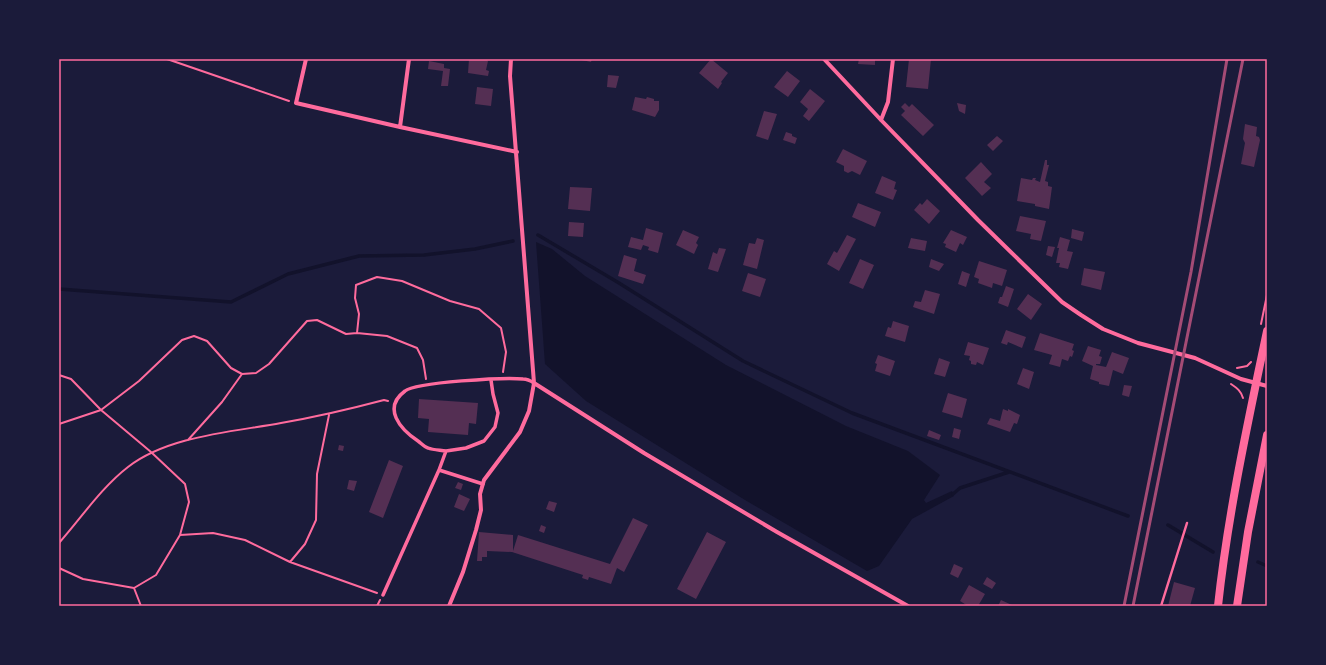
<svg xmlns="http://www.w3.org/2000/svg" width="1326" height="665" viewBox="0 0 1326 665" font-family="Manrope,sans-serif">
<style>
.water{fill:#12122b}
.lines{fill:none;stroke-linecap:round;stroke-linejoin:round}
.stream{stroke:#12122b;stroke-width:3.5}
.building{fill:#542f53}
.path{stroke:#ff6b9d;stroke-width:2}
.service{stroke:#ff6b9d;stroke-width:2.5}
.pedestrian{stroke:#ff6b9d;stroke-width:3.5}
.minor{stroke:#ff6b9d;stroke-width:4}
.primary{stroke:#ff6b9d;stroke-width:8}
.rail{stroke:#a44b75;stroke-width:3}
.neatline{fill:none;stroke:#ff6b9d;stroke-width:1.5}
</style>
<rect width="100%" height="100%" fill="#1b1b3a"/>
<path class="water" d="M536,242L552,249L585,276L726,365L846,426L908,451L940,475L924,500L926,503L952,491L954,496L912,519L879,566L867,571L745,500L586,401L545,364Z"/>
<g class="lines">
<path class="stream" d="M538,235L619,283L743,361L852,413L1128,516
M59,289L231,302L288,274L359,256L424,255L475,249L513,241
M953,494L960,488L1009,472
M1168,525L1213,552
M1258,562L1267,566"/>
</g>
<path class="building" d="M469,59H486L488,61L486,70L489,71L488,76L468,73Z
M577,59H592L591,62Z
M711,59L728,73L721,82L722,83L718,89L699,73Z
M859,59H875V65L858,64Z
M909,59H931L928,89L906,87Z
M429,61L444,64V68L450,69L448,86H441L443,71L428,69Z
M787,71L800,81L788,97L774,87Z
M608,75L619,76L616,88L607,87Z
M477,87L493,89L491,106L475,104Z
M810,89L825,101L809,121L803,116L808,109L800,102Z
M635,97L646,99L647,97L654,99V101H659V110L655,117L632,110Z
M905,103L909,107L912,104L934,125L923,136L901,115L905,111L901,107Z
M957,103L966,105L965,114L959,111Z
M764,111L777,114L768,140L756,136Z
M1245,124L1257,127L1256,136L1259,137L1260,140L1254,167L1241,164L1245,143L1243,139Z
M786,132L792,134V136L797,138L795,144L783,140Z
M997,136L1003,141L993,151L987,145Z
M843,149L867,161L860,175L852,171L848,173L844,171V166L836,162Z
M1045,160H1047V165H1049L1045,181L1048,182V186L1052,187L1049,209L1035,206V204L1017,201L1021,178L1032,180L1033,178H1036L1035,180L1040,182Z
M981,162L992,174L984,182L991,188L982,196L965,178Z
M882,176L896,182L894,189L897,190L893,200L875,193Z
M570,187L592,188L590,211L568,209Z
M927,199L940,211L929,224L914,210L920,203L922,205Z
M858,203L881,212L875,227L852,217Z
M1020,216L1046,221L1041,241L1030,239L1031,234L1016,231Z
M569,222L584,223L583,237L568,236Z
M646,228L663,233L658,253L648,250L649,247L643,245L641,250L628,247L631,237L643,240Z
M1072,229L1084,232L1082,241L1071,238Z
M683,230L699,237L696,243L698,245L694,254L676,245Z
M951,230L967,237L963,245L960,243L956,252L945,247L946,244L943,243Z
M847,235L856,239L839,271L827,264L834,251L837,253Z
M1060,237L1070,240L1067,251L1073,252L1068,269L1059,267L1060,263H1056L1059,248H1057Z
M757,238L764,240L757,269L743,265L749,243L755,244Z
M911,238L927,241L925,251L908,248Z
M1048,246L1055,247L1052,257L1046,255Z
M719,248L726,249L718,272L708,269L713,252L717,254Z
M624,255L637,259L634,271L646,275L643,284L618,276Z
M860,259L874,265L863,289L849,283Z
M931,259L944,264L939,271L929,267Z
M979,261L1007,270L1002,286L993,283L992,288L978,283L979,279L974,277Z
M1084,268L1105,272L1101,290L1081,285Z
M962,271L970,274L966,287L958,284Z
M748,273L766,279L760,297L742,291Z
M1006,286L1014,289L1008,307L998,303L1000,297H1002Z
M925,290L940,294L934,314L913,307L915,301L921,302Z
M1028,294L1042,304L1031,320L1017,309Z
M893,321L909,326L905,342L885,336L888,327L891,328Z
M1006,330L1026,337L1022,348L1008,342L1007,345L1001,343Z
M1040,333L1074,344L1072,350L1074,351L1072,357L1070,356L1068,361L1062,359L1060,367L1049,364L1052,355L1034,350Z
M968,342L989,348L983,365L977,362L976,365L971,364V361L969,360L970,356L964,355Z
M1088,346L1101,350L1099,356L1102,357L1100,364H1096V365L1106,367L1112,352L1129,358L1123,374L1113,370L1109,386L1099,384V382L1090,379L1093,366L1082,361Z
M878,355L895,361L890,376L875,371L877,364L875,363Z
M939,358L950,362L945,377L934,374Z
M1023,368L1034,372L1029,389L1017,384Z
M1124,385L1132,386L1129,397L1122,395Z
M948,393L967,399L962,418L942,412Z
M419,399L478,403L476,424L469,423L468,435L428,432L429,419L418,418Z
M1003,409L1008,411V409L1020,415L1017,424L1014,423L1010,432L987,424L990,418L1000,421Z
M954,428L961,430L959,439L952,437Z
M929,430L941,435L939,440L927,436Z
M339,445L344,446L343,451L338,450Z
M389,460L403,466L383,518L369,512Z
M349,480L357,481L354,491L347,489Z
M458,482L463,484L461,490L455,488Z
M459,494L470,499L464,511L454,507Z
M549,501L557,503L554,512L546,509Z
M633,518L648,525L624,572L617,568L611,584L589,577L588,580L582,578L583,575L512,552L487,551V557H482V561H477L479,532L513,535V551L518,535L610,564Z
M541,525L546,527L544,533L539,531Z
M707,532L726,542L696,599L677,589Z
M954,564L963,568L958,578L950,574Z
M987,577L996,583L992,589L983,584Z
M1174,582L1195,588L1190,606H1168Z
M969,585L985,594L978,606H968L960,601Z
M1001,600L1014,606H998Z"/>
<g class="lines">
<path class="path" d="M167,59L289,101
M1261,324L1267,295
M357,333L387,336L417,348L423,360L426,379
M1237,368L1247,366L1251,362
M59,375L71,379L101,410L151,452L185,484L189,502L180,535L156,575L134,588
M1231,384C1237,388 1241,391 1243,398
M59,424L101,410L139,381L182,340L194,336L207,341L231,368L242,374
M188,440L222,402L242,374L256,373L269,364L307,321L317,320L346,334L357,333L359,314L355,298L356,285L377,277L402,281L450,301L479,309L501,328L506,352L503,372
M180,535L213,533L245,540L290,562L377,593
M59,543C81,518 102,487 128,467C168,436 232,432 281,423C316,417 350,409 384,400L388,401
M290,562L305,544L316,520L317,474L329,415
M59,568L83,579L134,588L141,606
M377,606L380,600"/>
<path class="service" d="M1161,606L1187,523"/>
<path class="pedestrian" d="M446,451C440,450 433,450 428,448C424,447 421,443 418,441C400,429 382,408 405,391C416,382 506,377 523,379C527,379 531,381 534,383
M439,470L446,451L466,448L484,441L495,427L498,413L493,394L491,380
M383,595L439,470L483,484"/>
<path class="minor" d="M306,59L296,103L400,127L517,152
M824,59L881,120L978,220L1062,302L1081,315L1103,329L1138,343L1195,358L1241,379L1267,386
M881,120L888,102L893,59
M400,127L409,59
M534,383L644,453L777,532L908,606
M449,606L463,572L476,530L481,510L480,494L484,480L520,432L529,411L534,383L510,76L511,59"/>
<path class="primary" d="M1218,606C1228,513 1248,422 1267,331
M1237,606L1248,532L1267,435"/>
<path class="rail" d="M1124,606L1191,272L1227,59
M1133,606L1243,59"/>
</g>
<rect width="1326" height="665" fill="none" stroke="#1b1b3a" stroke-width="120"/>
<rect x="60" y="60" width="1206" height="545" class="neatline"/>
</svg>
